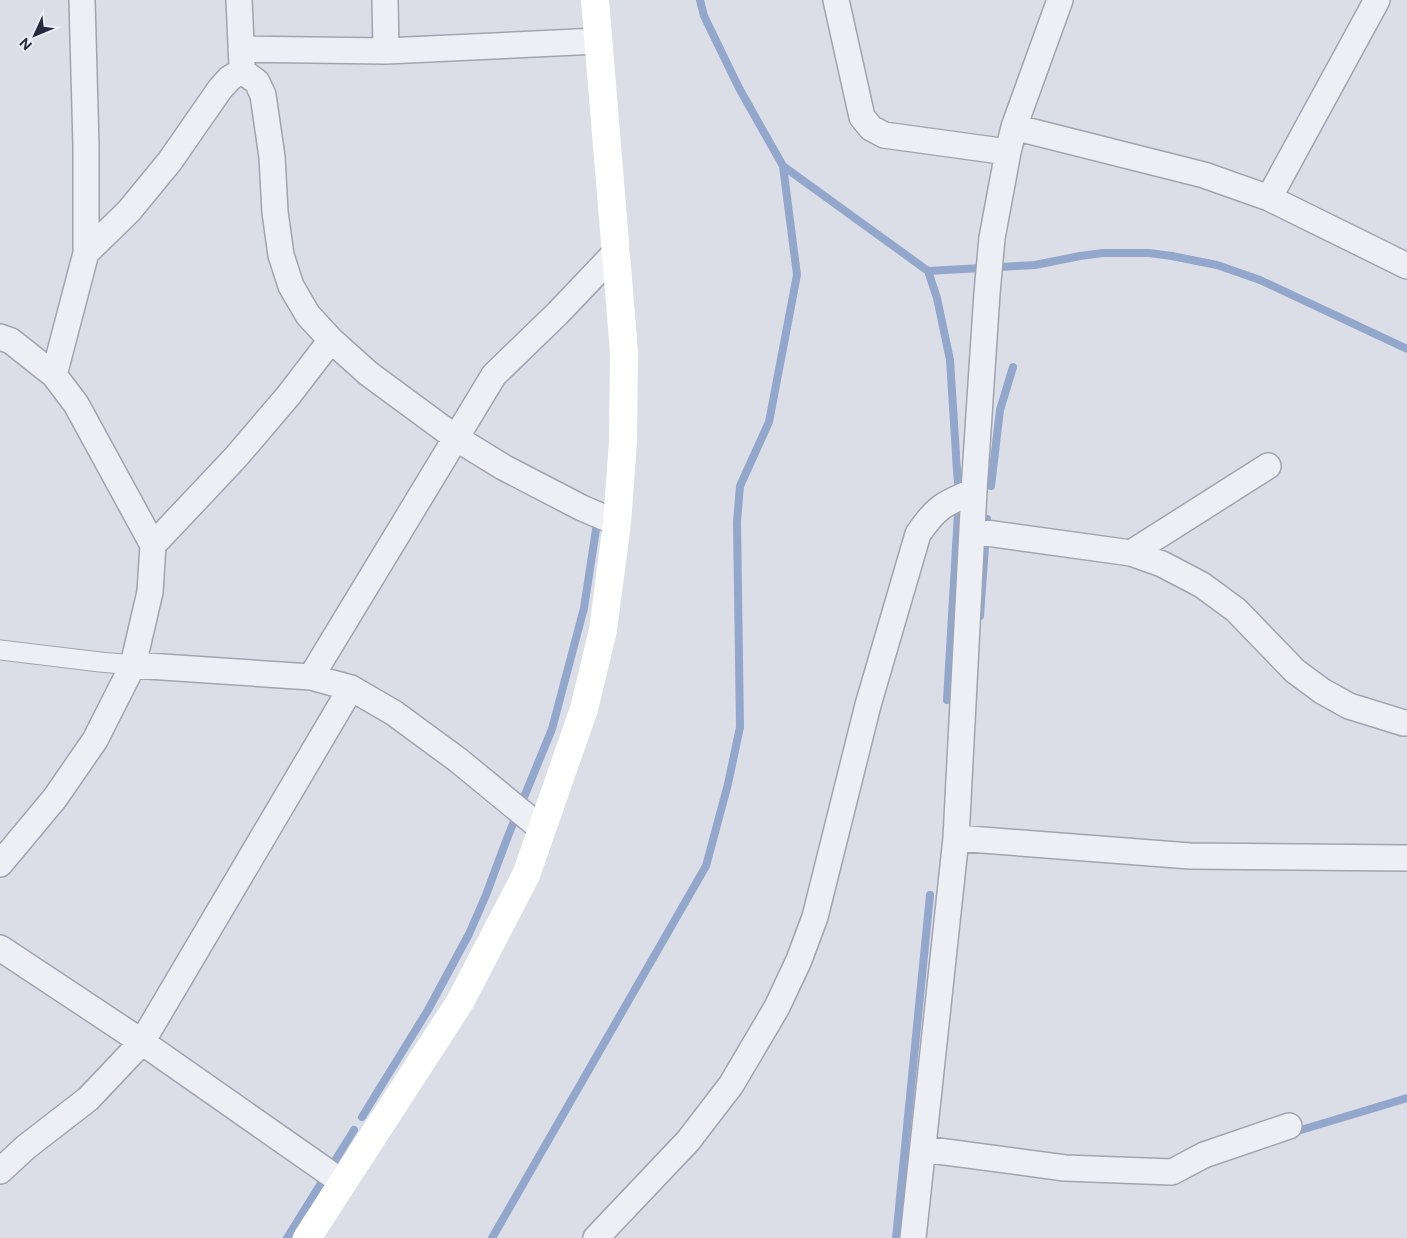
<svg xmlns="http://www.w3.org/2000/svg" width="1407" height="1238" viewBox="0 0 1407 1238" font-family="Figtree,sans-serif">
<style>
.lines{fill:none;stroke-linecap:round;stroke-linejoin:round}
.stream{stroke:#92a7cb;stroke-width:8}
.pedestrian-casing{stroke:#a0a4b1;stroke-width:21}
.minor-casing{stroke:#a0a4b1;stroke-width:28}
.pedestrian{stroke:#eeeff5;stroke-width:19}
.minor{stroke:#eeeff5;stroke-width:25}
.secondary{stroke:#fff;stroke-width:28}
</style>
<rect width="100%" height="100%" fill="#dbdee7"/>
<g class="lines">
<path class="stream" d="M783,166L928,271L1035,265L1080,256L1103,253H1149L1172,256L1217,265L1260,280L1407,349
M928,271L937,298L950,360L956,454
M991,486L1000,410L1013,367
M980,616L987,519
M947,700L959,496L956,457
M362,1117L428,1010L469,934L486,895L508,836L552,729L584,608L597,523
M1291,1133L1407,1098
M287,1238L354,1130
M492,1238L706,866L728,784L740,727L737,522L740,486L769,422L797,275L783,166L739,88L704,16L700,0
M896,1238L930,895"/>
<defs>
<path id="pedestrian" d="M0,650L100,662L133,665"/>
<path id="minor" d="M82,0L86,146V253
M239,0L242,66
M385,0L386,51
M836,0L862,117L871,128L884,135L1008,152
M241,49L386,51L598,41
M1014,127L1204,175L1269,198L1407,266
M1269,198L1377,0
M0,337L11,341L54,375L76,404L153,545L150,592L133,665L95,740L55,798L0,864
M54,375L86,253L129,211L170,161L220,89L230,78L242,71L257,82L263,95L272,157L275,212L281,255L291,286L308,315L331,340L369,374L456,438L503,467L582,508L617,523
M972,531L1131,553L1162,564L1202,585L1236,610L1295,671L1322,691L1349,706L1404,723
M153,545L236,457L288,396L331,340
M1131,553L1268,466
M133,665L311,677L351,688L394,713L458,760L542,829
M311,677L494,375L558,313L616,252
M956,838L1190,856L1407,858
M0,948L142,1042L342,1182
M923,1149L1065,1168L1172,1172L1204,1155L1289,1126
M0,1171L26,1147L88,1099L142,1042L351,688
M596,1238L688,1141L731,1085L777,1007L799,960L815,917L868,705L918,534C937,506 944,504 974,491
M913,1238L956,838L974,491L987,293L992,238L1008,152L1014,127L1060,0"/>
</defs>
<use href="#pedestrian" class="pedestrian-casing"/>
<use href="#minor" class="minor-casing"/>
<use href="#pedestrian" class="pedestrian"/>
<use href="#minor" class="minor"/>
<path class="secondary" d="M307,1238L460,1002L526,875L584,709L603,630L617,523L623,442L624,352L595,0"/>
</g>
<g transform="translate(35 35) rotate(226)" stroke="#eaedf5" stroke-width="4" paint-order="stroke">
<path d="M0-4L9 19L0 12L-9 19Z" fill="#242a3e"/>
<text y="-8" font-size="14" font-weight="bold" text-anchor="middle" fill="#242a3e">N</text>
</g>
</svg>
